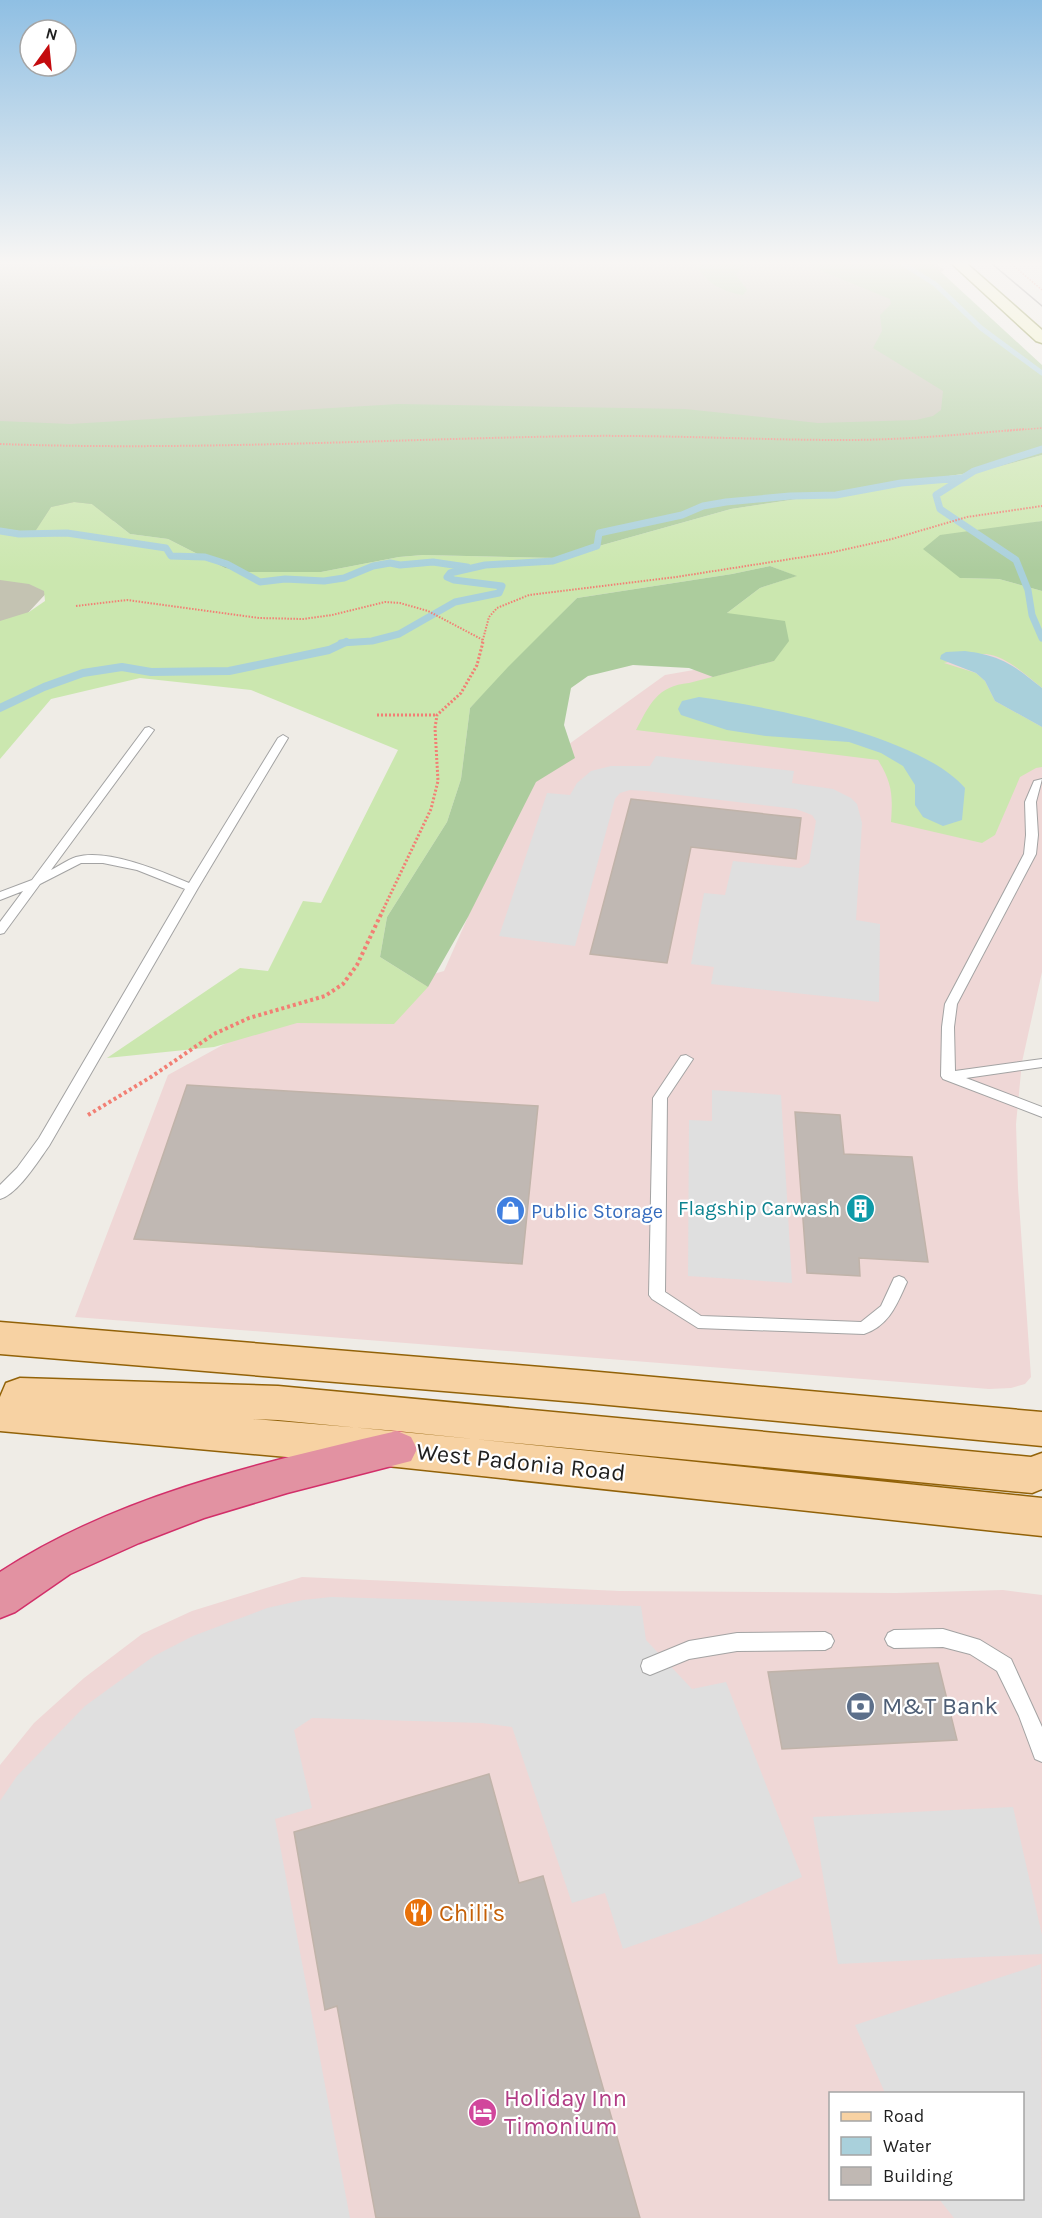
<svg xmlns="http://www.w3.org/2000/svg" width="1042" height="2218" viewBox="0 0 1042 2218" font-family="Karla,sans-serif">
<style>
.commercial{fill:#efd7d6;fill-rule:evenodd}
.construction{fill:#c4c3b2}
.grass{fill:#cbe7af}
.forest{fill:#accc9d}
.parking{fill:#dfdfdf}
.water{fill:#a9d0db}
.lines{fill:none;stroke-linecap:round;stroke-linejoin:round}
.stream-far2{stroke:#a9d0db;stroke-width:5}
.stream-far1{stroke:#a9d0db;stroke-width:7}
.stream{stroke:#a9d0db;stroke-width:8}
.building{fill:#c0b8b3;stroke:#c0b3a9;stroke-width:1.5}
.service-casing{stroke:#a3a3a3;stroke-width:2}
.secondary-casing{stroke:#68720b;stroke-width:3}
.primary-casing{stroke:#926208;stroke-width:3}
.motorway-casing{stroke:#d22f69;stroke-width:3}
.path-far3{stroke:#f27f74;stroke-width:1.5;stroke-dasharray:1.5 1.5;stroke-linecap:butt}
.path-far2{stroke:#f27f74;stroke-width:2;stroke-dasharray:1.5 1.5;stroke-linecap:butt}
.path-far1{stroke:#f27f74;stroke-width:3;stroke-dasharray:2 2;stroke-linecap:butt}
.path{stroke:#f27f74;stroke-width:4;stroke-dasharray:3 3;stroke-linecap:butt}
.service{fill:#fff;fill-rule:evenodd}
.secondary{fill:#f4f6bd;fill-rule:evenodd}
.primary{fill:#f7d2a3;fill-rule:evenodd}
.motorway{fill:#e292a2;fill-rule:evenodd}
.tram{stroke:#6d6d6d;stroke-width:1.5}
.labels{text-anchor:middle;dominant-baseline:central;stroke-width:4.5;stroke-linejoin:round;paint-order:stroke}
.culture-label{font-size:20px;fill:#0d838f;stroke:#fff;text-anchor:end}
.shop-label{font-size:20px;fill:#366cbe;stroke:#fff;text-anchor:start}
.near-street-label{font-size:24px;fill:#1f1f1f;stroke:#fff}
.near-service-label{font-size:24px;fill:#4e5e75;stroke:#fff;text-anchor:start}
.near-food-label{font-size:24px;fill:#c56008;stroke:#fff;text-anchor:start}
.near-hotel-label{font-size:24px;fill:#b23c85;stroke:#fff;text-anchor:start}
</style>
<rect width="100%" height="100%" fill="#efece6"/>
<path class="commercial" d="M987,619L1042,666V972L1022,1062L1016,1124L1018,1188L1031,1377L1025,1384L1011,1388L989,1389L75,1317L168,1075L263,1023L444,971L533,770L665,675Z
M302,1577L620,1591L896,1593L1003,1590L1042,1595V2218H0V1765L34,1723L84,1678L142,1634L192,1611ZM830,2094H1022V2198H830Z"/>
<path class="construction" d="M0,262H935L944,270L907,299L1042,452L131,502L0,643Z"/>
<path class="grass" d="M1042,455V521L1031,523L960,578L999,579L1042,591V688C1026,676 1007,656 986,654C974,653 956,660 944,663L976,673L985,681L995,701L1042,727V767L1036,768L1020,777L995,835L982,843L891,822C893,794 892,783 878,760L636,730C650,704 657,686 689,683L774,661L727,613L760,588L796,576L770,566L732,574L577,598L470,708L461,779L447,822L387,917L380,957L428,987L394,1024L297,1023L214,1047L107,1058L240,968L268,971L303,901L321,903L398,750L251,690L140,678L51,699L0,759V621L29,612L45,601L44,591L29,584L0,580V528L34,533L51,507L74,502L92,504L130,534L168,539L225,568L244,572H321L399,557L423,555L556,558L731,509L982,471Z"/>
<path class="forest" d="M708,262H751L744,265L736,275L747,290L743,295C725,292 707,284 698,268L701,263Z
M799,262H930L1042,365V455L982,471L731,509L556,558L423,555L399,557L321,572H244L225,568L168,539L130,534L92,504L74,502L51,507L34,533L0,528V421L70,424L398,404L685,409L818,423L916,420L933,416L941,410L943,391L873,348L882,331L880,315L891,304L890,299L824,272L812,264Z
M1042,521V591L999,579L960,578L923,549L940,535Z
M770,566L797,576L760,588L727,613L785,621L789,641L774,661L713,677L689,668L633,665L588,676L571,688L564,725L575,758L536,782L468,917L428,987L380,957L387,917L447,822L461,779L470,708L508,667L577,598L732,574Z"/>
<path class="parking" d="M656,756L794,771L792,783L833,789L851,798L857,804L862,823L856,920L880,924L879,1002L711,984L714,967L691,964L704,893L725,895L733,861L800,868L809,863L816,821L812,815L796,809L646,791L630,790L620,793L615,799L575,946L499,936L547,793L570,795L577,783L591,771L611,766H650Z
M712,1090L781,1095L792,1283L688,1276L689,1120L712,1121Z
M331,1597L641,1606L646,1640L692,1689L726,1682L802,1877L701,1922L623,1949L605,1893L572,1903L512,1727L482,1723L312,1718L294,1730L312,1808L275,1819L350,2218H0V1801L17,1776L85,1706L154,1656L193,1636L267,1608L303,1600Z
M1013,1807L1042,1935V1954L838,1964L813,1817Z
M1041,1964L1042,2218H954L939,2199L1022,2198V2094L885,2093L855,2025Z"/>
<path class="water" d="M66,262H146L107,271L71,266Z
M965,651C1003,656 1013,665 1042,688V727L995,701L985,681L976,673L940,659L941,655L946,652Z
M699,697C769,707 919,735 965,788L962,820L943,826L923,817L915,805V785L903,766L881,753L849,742L766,736L727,730L681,715L678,709L682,701Z"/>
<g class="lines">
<path class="stream-far2" d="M900,262L935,284L981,328L1042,373"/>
<path class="stream-far1" d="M1042,449L974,471L936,495L940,509L1016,560L1028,590L1032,615L1042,638
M0,531L19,534L67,533L166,548L171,556L205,557L227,564L260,582L285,579L324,581L344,578L373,566L390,563L400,565L433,562L467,567
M341,643L372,641L399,634L455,602L499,593L502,586L454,580L447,577L450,573L485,565L553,561L597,546L599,533L682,515L703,506L726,502L790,496L836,495L901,483L962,478"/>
<path class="stream" d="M0,708L44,687L83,673L122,667L151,672L229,671L329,650L346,642"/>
</g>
<path class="building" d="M631,799L801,818L796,859L691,847L667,963L590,954Z
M187,1085L538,1106L522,1264L134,1239Z
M795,1112L840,1115L844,1154L912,1157L928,1262L859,1258L860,1276L807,1273Z
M938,1663L957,1740L782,1749L768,1672Z
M489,1774L519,1883L543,1876L640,2218H376L337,2006L325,2010L294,1832Z"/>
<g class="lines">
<defs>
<path id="service" d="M149,727L154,730L51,870C59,866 67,860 76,857C107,848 161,871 189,883L278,738L283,735L288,738L198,888L49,1146C38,1161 18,1194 0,1199V1185L17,1168L39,1138L185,889L137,870L103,863H81L40,884L4,933L0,934V922L23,891L0,900V892L32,880L145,728Z
M1042,779L1036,802L1038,835L1036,854L957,1004L954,1027L955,1071L1042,1059V1067L966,1078L1042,1107V1117L943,1079L941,1076L942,1027L945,1004L1024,854L1026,835L1025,802L1034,781Z
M686,1055L693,1059L667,1098L665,1292L701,1316L861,1322L881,1306L894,1278L899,1276L904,1278L907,1282C897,1304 889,1326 864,1334L698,1328L652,1299L649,1295L653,1098L681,1056Z
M943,1629L980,1640L1011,1659L1042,1727V1762L1035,1759L1019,1716L997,1671L970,1654L943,1647L894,1648L888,1645L885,1639L888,1633L894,1630Z
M825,1632L831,1635L834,1641L831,1647L825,1650L737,1651L689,1659L650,1675L643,1672L641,1666L643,1660L689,1641L737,1633Z"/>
<path id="secondary" d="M950,262H965L1042,330V343L1036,341Z"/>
<path id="primary" d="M0,1322L588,1371L1042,1412V1446L588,1403L0,1354Z
M20,1378L278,1386L1031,1457L1042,1453V1489L1032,1493L278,1420L253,1419L397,1431L1042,1498V1536L397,1467L0,1431V1397L6,1383Z"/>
<path id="motorway" d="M397,1431L411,1437L417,1449L411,1461L287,1493L204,1518L139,1543L70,1574L15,1612L0,1618V1572C118,1495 261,1463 397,1431Z"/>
</defs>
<use href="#service" class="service-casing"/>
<use href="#secondary" class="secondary-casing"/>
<use href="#primary" class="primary-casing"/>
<use href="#motorway" class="motorway-casing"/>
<path class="path-far3" d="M1009,262L1042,290
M1007,431L1042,428"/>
<path class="path-far2" d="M0,444C194,451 388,439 582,436C670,435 758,440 845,440C906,440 965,434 1025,429
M76,606L127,600L259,618L303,619L332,615L385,602L400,603L428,611L483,640
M482,643L489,617L497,608L529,595L676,577L829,553L892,539L967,517L1042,506"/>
<path class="path-far1" d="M377,715H437
M382,912L431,809L438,781L435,728L437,715L461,693L477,665L483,642"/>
<path class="path" d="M88,1115L151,1077L214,1034L249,1018L325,996L343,984L357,965L383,910"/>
<use href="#service" class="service"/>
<use href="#secondary" class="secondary"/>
<use href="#primary" class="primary"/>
<use href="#motorway" class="motorway"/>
<path class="tram" d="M990,262L1042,306"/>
</g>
<linearGradient id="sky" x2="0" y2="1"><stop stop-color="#8fbfe3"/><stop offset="0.46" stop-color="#f8f6f4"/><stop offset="1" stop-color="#f8f6f4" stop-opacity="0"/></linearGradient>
<rect width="1042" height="572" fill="url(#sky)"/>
<defs>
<symbol id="building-disc" viewBox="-11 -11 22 22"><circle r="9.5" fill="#0f9aa8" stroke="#fff"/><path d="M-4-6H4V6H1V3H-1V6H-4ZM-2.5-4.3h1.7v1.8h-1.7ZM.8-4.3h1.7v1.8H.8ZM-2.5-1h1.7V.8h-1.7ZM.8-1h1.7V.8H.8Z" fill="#fff"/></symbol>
<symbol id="shop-disc" viewBox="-11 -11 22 22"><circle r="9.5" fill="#3f7fe0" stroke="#fff"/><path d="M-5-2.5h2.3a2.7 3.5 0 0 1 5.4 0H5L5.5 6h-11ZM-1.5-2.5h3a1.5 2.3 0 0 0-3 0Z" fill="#fff"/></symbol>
<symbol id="bank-disc" viewBox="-11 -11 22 22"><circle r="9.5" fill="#5c6f8a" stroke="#fff"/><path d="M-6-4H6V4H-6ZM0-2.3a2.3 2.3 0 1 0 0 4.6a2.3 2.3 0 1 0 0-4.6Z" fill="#fff"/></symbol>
<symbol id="restaurant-disc" viewBox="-11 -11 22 22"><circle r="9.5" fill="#e8710a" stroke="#fff"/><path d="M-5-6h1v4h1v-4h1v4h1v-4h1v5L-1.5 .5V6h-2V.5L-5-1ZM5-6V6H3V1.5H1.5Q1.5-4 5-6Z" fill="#fff"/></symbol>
<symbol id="hotel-disc" viewBox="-11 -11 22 22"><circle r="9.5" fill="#d1479c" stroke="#fff"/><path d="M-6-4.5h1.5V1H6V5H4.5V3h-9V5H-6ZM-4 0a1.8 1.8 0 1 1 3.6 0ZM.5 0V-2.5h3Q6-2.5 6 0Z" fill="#fff"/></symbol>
</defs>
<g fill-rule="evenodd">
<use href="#building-disc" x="844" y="1192" width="33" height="33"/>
<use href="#shop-disc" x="494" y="1194" width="33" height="33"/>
<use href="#bank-disc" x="844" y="1690" width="33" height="33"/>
<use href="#restaurant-disc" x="402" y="1896" width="33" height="33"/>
<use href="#hotel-disc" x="466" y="2096" width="33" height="33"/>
</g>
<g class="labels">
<g class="culture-label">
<text x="840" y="1208">Flagship Carwash</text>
</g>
<g class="shop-label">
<text x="531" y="1211">Public Storage</text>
</g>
<g class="near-street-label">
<text transform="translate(521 1462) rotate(6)">West Padonia Road</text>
</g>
<g class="near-service-label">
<text x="882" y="1706">M&amp;T Bank</text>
</g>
<g class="near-food-label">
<text x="439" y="1913">Chili's</text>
</g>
<g class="near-hotel-label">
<text x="504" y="2098">Holiday Inn<tspan x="504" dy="28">Timonium</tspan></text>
</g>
</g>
<rect x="829" y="2092" width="195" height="108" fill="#ffffff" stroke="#a5a5a5" stroke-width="1.5"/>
<rect x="841" y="2112" width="30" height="9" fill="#f7d2a3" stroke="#a5a5a5" stroke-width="1.5"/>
<text x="883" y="2122" font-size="18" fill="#1f1f1f">Road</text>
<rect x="841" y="2137" width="30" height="18" fill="#a9d0db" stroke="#a5a5a5" stroke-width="1.5"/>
<text x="883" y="2152" font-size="18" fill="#1f1f1f">Water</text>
<rect x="841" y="2167" width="30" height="18" fill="#c0b8b3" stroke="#a5a5a5" stroke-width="1.5"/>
<text x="883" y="2182" font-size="18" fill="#1f1f1f">Building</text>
<g transform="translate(48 48) rotate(15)"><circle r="28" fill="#ffffff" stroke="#a5a5a5" stroke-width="1.5"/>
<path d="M0-4.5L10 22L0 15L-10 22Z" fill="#c40b0e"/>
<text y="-9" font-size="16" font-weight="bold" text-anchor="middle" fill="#1f1f1f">N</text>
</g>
</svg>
